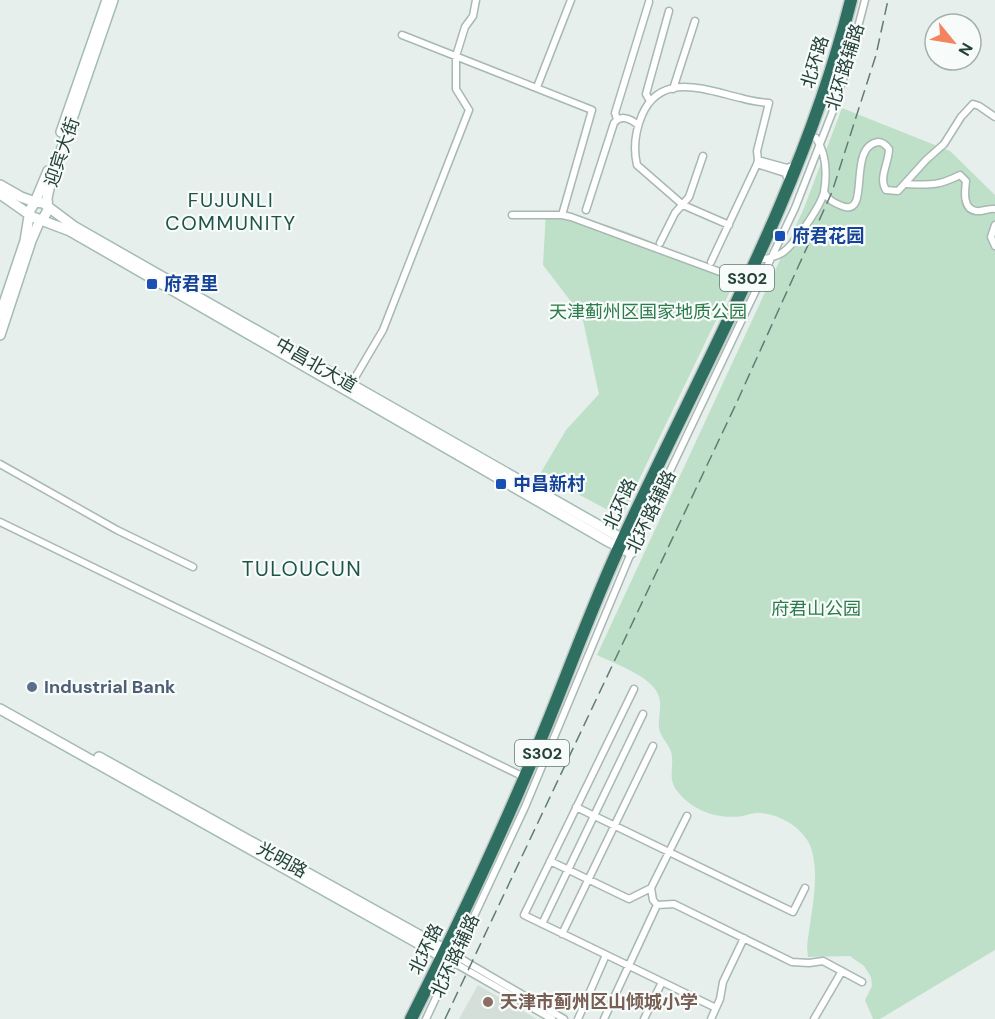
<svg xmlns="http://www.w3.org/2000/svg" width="995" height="1019" viewBox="0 0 995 1019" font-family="'DM Sans','Noto Sans SC',sans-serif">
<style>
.built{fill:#d4dfda}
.green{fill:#bfe0c8}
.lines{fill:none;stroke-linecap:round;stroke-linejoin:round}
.street-casing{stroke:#a8b8b2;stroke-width:9}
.secondary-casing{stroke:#a4bbb3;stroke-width:12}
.highway-casing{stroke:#c2cac8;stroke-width:15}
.street{stroke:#fff;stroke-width:6}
.secondary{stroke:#fff;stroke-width:9}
.highway{stroke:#2f6f62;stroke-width:12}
.rail{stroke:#5f7d75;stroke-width:1.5;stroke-dasharray:12 6;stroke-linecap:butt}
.transit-dot{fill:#1a4fb4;stroke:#f7fbf9;stroke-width:2}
.service-dot{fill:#5c6f8a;stroke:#f7fbf9;stroke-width:2}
.education-dot{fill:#8d6e63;stroke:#f7fbf9;stroke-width:2}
.labels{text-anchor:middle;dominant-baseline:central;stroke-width:4.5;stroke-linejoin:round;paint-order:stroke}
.shield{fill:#f7fbf9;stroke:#637a73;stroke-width:1.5}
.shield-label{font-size:16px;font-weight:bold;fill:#24423a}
.street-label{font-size:18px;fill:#24423a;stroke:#f7fbf9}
.transit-label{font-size:18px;font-weight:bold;fill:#164399;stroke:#f7fbf9;text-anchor:start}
.park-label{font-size:18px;fill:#2d7a4b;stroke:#f7fbf9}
.service-label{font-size:18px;font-weight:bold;fill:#4e5e75;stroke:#f7fbf9;text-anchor:start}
.education-label{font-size:18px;font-weight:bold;fill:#785e54;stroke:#f7fbf9;text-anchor:start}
.neighbourhood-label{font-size:20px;letter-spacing:1.5px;fill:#1f5548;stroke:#f7fbf9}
.quarter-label{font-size:21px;letter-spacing:1.5px;fill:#1f5548;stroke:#f7fbf9}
</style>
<rect width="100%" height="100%" fill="#e6efeb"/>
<path class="built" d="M478,985L537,1019H459Z"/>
<path class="green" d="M842,108L950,151L995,195V950L880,1019H873L865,1000L872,986L871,977L864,966L850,956L808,957L807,947C810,917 820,881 812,851C807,830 781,814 760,813C755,812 749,815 743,816C717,820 690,810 675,788C669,778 673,768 672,757C672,746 660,738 659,728C658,718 662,708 659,697C654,677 615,664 597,655L804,208Z
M546,211C613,220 675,252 736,279L621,517L540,474L566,430L599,394L582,316L543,265Z"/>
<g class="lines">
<defs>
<path id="street" d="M402,35L592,110L562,215
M537,87L571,0
M673,89L695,21
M650,101L646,94L669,11
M617,119L615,113L649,2
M758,160L787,168L795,165
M757,164L785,173L789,181
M906,184C931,185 938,186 960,175L966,181C965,190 962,209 976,211C982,212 989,208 995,209
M824,192C828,200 834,203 842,206C872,218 846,147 878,142C883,142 886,145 889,149C889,163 878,178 886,190L898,191L926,160L944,144L961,117L973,104L979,106L995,117
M586,210L614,123C621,114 631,119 638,125
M512,215H562L571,217L742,280
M660,243L675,213L689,197L703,156
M995,246L991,237L995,225
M764,259C770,258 777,256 782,253C794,245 821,206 824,192C827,174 826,153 816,138
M711,262L757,164L758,160L757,151L769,103C759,102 750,101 741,98C706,90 661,71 642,115C635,132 633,148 637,165L683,205L729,225
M350,386L383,330L469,110L456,89V56L465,27L473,16L476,0
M0,464L117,530L193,567
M0,522L524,777
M634,689L524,915L716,1008
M576,807L793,912L805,888
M550,861L629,899L651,888
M657,905L653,900L651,888L687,816
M542,924L643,714
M562,934L653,746
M446,950L564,1019
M451,961L552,1019
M426,1019L525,807L631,553L795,208L834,108L851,54L865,0
M578,1019L606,955
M604,1019L657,905L674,904L792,962L809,963L823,961L862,982
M644,1019L662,982
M711,1019L720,999L723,982L744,938
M814,1019L842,971"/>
<path id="secondary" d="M61,132L107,0
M0,185L21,197L35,202L43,203L75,227L635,546
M0,194L33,217L70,231L609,542L631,553
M0,315L25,241L30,210L35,202L48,171
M0,335L31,241L40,220L44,217L48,210L47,198L51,180L113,0
M0,709L448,960
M99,757L446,950"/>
<path id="highway" d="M411,1019C457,928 501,835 540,741C568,674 592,605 623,539C704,363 804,189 851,0"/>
</defs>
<use href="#street" class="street-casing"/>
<use href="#secondary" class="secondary-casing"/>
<use href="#highway" class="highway-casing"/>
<use href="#street" class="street"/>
<use href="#secondary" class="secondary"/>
<use href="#highway" class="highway"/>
<path class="rail" d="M445,1019L736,404L832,192L876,55L888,0"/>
</g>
<g class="transit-dot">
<rect x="774" y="230" width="12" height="12" rx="3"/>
<rect x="146" y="278" width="12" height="12" rx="3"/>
<rect x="495" y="478" width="12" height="12" rx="3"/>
</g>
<circle class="service-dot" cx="32" cy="687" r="6"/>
<circle class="education-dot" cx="488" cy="1002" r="6"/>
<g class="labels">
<g class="shield">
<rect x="720" y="265" width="54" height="26" rx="4.5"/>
<rect x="515" y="740" width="54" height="26" rx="4.5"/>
</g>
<g class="shield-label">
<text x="747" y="278">S302</text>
<text x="542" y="753">S302</text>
</g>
<g class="street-label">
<text transform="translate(815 62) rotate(-73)">北环路</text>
<text transform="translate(845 67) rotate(-73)">北环路辅路</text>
<text transform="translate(62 152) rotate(-71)">迎宾大街</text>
<text transform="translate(316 365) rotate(30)">中昌北大道</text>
<text transform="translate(620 504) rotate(-65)">北环路</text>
<text transform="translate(651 512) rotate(-64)">北环路辅路</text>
<text transform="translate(282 860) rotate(29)">光明路</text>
<text transform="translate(426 949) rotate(-64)">北环路</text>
<text transform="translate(455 956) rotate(-65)">北环路辅路</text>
</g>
<g class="transit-label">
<text x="792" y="236">府君花园</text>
<text x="164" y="284">府君里</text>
<text x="513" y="484">中昌新村</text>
</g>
<g class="park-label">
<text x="648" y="312">天津蓟州区国家地质公园</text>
<text x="816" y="609">府君山公园</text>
</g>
<g class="service-label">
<text x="44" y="687">Industrial Bank</text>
</g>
<g class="education-label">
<text x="500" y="1002">天津市蓟州区山倾城小学</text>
</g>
<g class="neighbourhood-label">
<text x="231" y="200">FUJUNLI<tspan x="231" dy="23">COMMUNITY</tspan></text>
</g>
<g class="quarter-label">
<text x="302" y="569">TULOUCUN</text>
</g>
</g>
<g transform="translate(953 42) rotate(120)"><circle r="28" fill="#f7fbf9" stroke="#a3b1ad" stroke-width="1.5"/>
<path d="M0-4.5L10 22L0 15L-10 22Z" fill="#f4845f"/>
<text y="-9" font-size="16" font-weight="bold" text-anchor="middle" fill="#24423a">N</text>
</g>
</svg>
